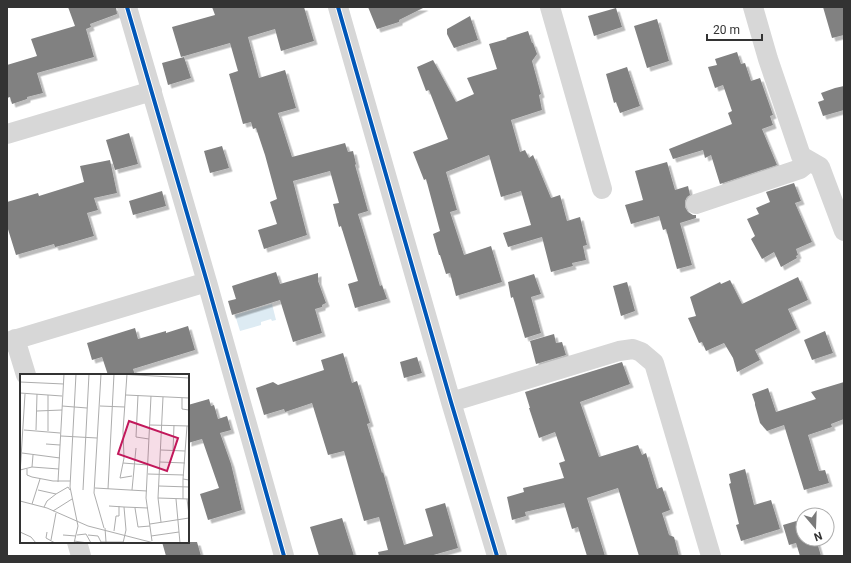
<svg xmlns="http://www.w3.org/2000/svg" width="851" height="563" viewBox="0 0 851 563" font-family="Roboto,sans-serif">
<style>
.water{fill:#ddebf3}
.building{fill:#818181;filter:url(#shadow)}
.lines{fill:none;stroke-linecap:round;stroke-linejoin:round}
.minor{stroke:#d7d7d7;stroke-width:20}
.cycleway-casing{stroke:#fff;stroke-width:6}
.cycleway{stroke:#0057b8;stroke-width:4}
.inset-road{fill:none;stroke:#adadad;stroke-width:1}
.view{fill:#c2185b;fill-opacity:0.15;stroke:#c2185b;stroke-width:2}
.inset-edge{fill:none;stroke:#333;stroke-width:2}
</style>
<defs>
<filter id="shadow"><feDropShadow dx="3.5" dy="3.5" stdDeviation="0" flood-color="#0004"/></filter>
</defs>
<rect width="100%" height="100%" fill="#fff"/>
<path class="water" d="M272,304L276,320L272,321L271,319L261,322V325L240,331L235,315Z"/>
<path class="building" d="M68,7H116L117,14L90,24L91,27L86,29L94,57L37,73L43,93L27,97V99L12,104L10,97L7,98V65L37,56L31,39L75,26Z
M212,7H304L314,41L281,51L275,29L248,37L259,78L285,70L296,108L278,113L292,157L345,143L348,152L353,151L356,164L355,165L368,211L358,214L380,286L382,285L387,299L355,308L348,284L358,281L341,226L339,227L333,204L339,203L330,171L293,181L307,235L264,249L258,230L277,224L270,202L277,199L265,155L256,128L253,129L251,122L243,124L229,74L238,71L230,43L181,57L172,27L215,15Z
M368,7H425L399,20V22L377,29Z
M823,7H844V35L832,38Z
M616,8L622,27L594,36L588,16Z
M470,16L478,40L454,48L447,34V29Z
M657,19L669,61L647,68L634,26Z
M528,31L532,43H533L537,54L532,61L541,94L539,95L542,110L511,120L520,152L525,150L529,158L533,155L551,198L560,195L567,221L580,217L587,245L583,246L586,260L572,263L573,266L551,272L542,237L508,247L503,233L531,225L521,191L501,197L489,155L446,172L457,210L450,212L464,255L491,246L502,282L456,296L450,273L446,274L440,255H439L433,234L440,231L426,179L424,180L413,152L448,139L429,90L426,91L417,67L433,60L456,102L474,94L467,78L497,69L489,44L507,39L506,38Z
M737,52L741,64L745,63L751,81L760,78L773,115L770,116L773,125L762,129L777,165L720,184L711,155L705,158L703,150L673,159L669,149L732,124L728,113L732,111L723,85L715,88L708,67L717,65L715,59Z
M184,57L191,78L168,85L162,63Z
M627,67L640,106L620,113L616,102L614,103L606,74Z
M844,86V110L823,116L818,102L824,100L821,93L835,88Z
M129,133L138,164L115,170L106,140Z
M222,146L229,168L210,173L204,151Z
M110,160L117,193L94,198L98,210L87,213L94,236L63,245L55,247L54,244L16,255L7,226V202L38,193L39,196L84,182L80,166Z
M667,162L675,190L688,186L690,195L687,197L685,201V207L688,212L693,215H696V218L680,223L692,265L677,269L666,229L663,230L659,216L631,224L625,205L643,200L635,171Z
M794,183L801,201L795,203L812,242L796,249L798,255L796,256L797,258L781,267L774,252L762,259L751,239L755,236L747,219L759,214L756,208L770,202L766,192Z
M162,191L166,206L133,215L129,201Z
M276,272L280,284L318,273V281L326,303L322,305V307L315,309L322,333L293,342L280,300L232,315L228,301L236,299L232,286Z
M534,274L541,294L531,297L541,333L525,338L513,297L511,298L508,282Z
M798,277L808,300L788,309L797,329L755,350L760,360L737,372L733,358L724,343L706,351L702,342L699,343L688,318L696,316L690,297L720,282L721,284L730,280L742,304Z
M627,282L635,311L621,316L613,286Z
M188,326L195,350L133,369L135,375H108L102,357L92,360L87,343L135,328L138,339L166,331V333Z
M825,331L833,353L812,360L804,340Z
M554,334L556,343L562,342L566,355L536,364L530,341Z
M343,353L352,383L357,381L370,423L367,424L382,473L383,472L404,545L433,536L425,509L445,503L458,548L430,556H379L378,552L388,550L379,517L364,521L344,451L328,455L312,403L285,412L284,409L264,415L256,388L273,382L278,385L324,370L321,360Z
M417,357L422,373L404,378L400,362Z
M622,362L630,384L580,402L599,457L638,445L642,455L646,453L657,489L662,487L670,510L662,513L669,535L674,537L679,556H639L618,488L587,498L605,556H587L578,527L572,529L564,503L525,512L526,516L512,520L507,497L524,492L523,488L564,478L559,463L565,461L555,432L539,438L529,408H530L525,392Z
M844,382V419L831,424L832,427L808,435L819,471L825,470L829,483L804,490L784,425L767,431L760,423L755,405V403L752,394L768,388L776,412L816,399L811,392Z
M209,399L211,406L214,405L218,419L227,416L231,430L220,433L231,464L242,510L208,520L200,494L219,488L202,439L188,443V405Z
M745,469L754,505L771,500L780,529L741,541L736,525L739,524L729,484L731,483L729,474Z
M342,518L354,556H319L310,527Z
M803,519V539H816L821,556H800L796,543L789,545L783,525Z
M162,542H197L201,556H166Z"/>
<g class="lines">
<path class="minor" d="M127,7L207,282L284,556
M338,7L451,402L497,556
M550,7L602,189
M753,7L768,59L801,156L820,167L844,231
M7,134L152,91
M696,204L800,169L810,161
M15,339L26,375
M7,342L207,282
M451,402L619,351L633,349L641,352L654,363L711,556
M77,542L81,556"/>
<defs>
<path id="cycleway" d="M127,7L207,282L284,556
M338,7L451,402L497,556"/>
</defs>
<use href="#cycleway" class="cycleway-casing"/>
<use href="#cycleway" class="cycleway"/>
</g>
<g transform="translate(20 374)">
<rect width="169" height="169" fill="#fff"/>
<path class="inset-road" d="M81,0L74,119L84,154M99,0L169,4M107,0L103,57L104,84L100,104L112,102M0,8L44,10M0,19L42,22M106,21L169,24M118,21L116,63L129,65M131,22L126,124L132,167M162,24V35L169,36M42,32L67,34M80,32L105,33M17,37L42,36M130,51L169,52M167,52L163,105L169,106M4,56L40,59M16,56L17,20M28,57V21M41,62L77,64M26,70L40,71M141,76L165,77M153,77L154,51M2,79L40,84M140,88L165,89M103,89L128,91M12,93L13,81M7,95V101L12,103L33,107H50M0,96L12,93L39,95M0,100L5,20M128,100L164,101M38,108L44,0M139,112L169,113M75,114L127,117M88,115L94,0M18,116L36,120M63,116L69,0M112,116L116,74M138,124L169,125M156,125L160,169M163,125V105M167,125L169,141M0,127L27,134L68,152L134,169M12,130L20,105M89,132L104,133M24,133L27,127L36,120L48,113L50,116M115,134L118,153L130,152M33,137L52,125M141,148L138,124L143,23M130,150L169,144M85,154L86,168M94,157L96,142H99V132M0,158L11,163L16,169M27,158L26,164L35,169M43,161L56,162M57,161L66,160L71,169M68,161L78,162L81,168H103M131,162L159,158M31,166L36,139M54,167L68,169M54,169L58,152L50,113L56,0M103,169L106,156L104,133L128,134"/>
<path class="view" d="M109,47L158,64L147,97L98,80Z"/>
<rect width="169" height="169" class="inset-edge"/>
</g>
<rect width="851" height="563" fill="none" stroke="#333333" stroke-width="16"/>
<g transform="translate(815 527) rotate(161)"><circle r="19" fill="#ffffff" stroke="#adadad"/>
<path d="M0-3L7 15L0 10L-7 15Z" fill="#7a7a7a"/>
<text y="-6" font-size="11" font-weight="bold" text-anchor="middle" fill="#333333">N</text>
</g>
<path d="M707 34v6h55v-6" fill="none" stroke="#333333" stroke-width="2"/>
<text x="713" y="34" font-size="12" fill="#333333" stroke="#ffffff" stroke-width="3" paint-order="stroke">20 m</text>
</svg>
